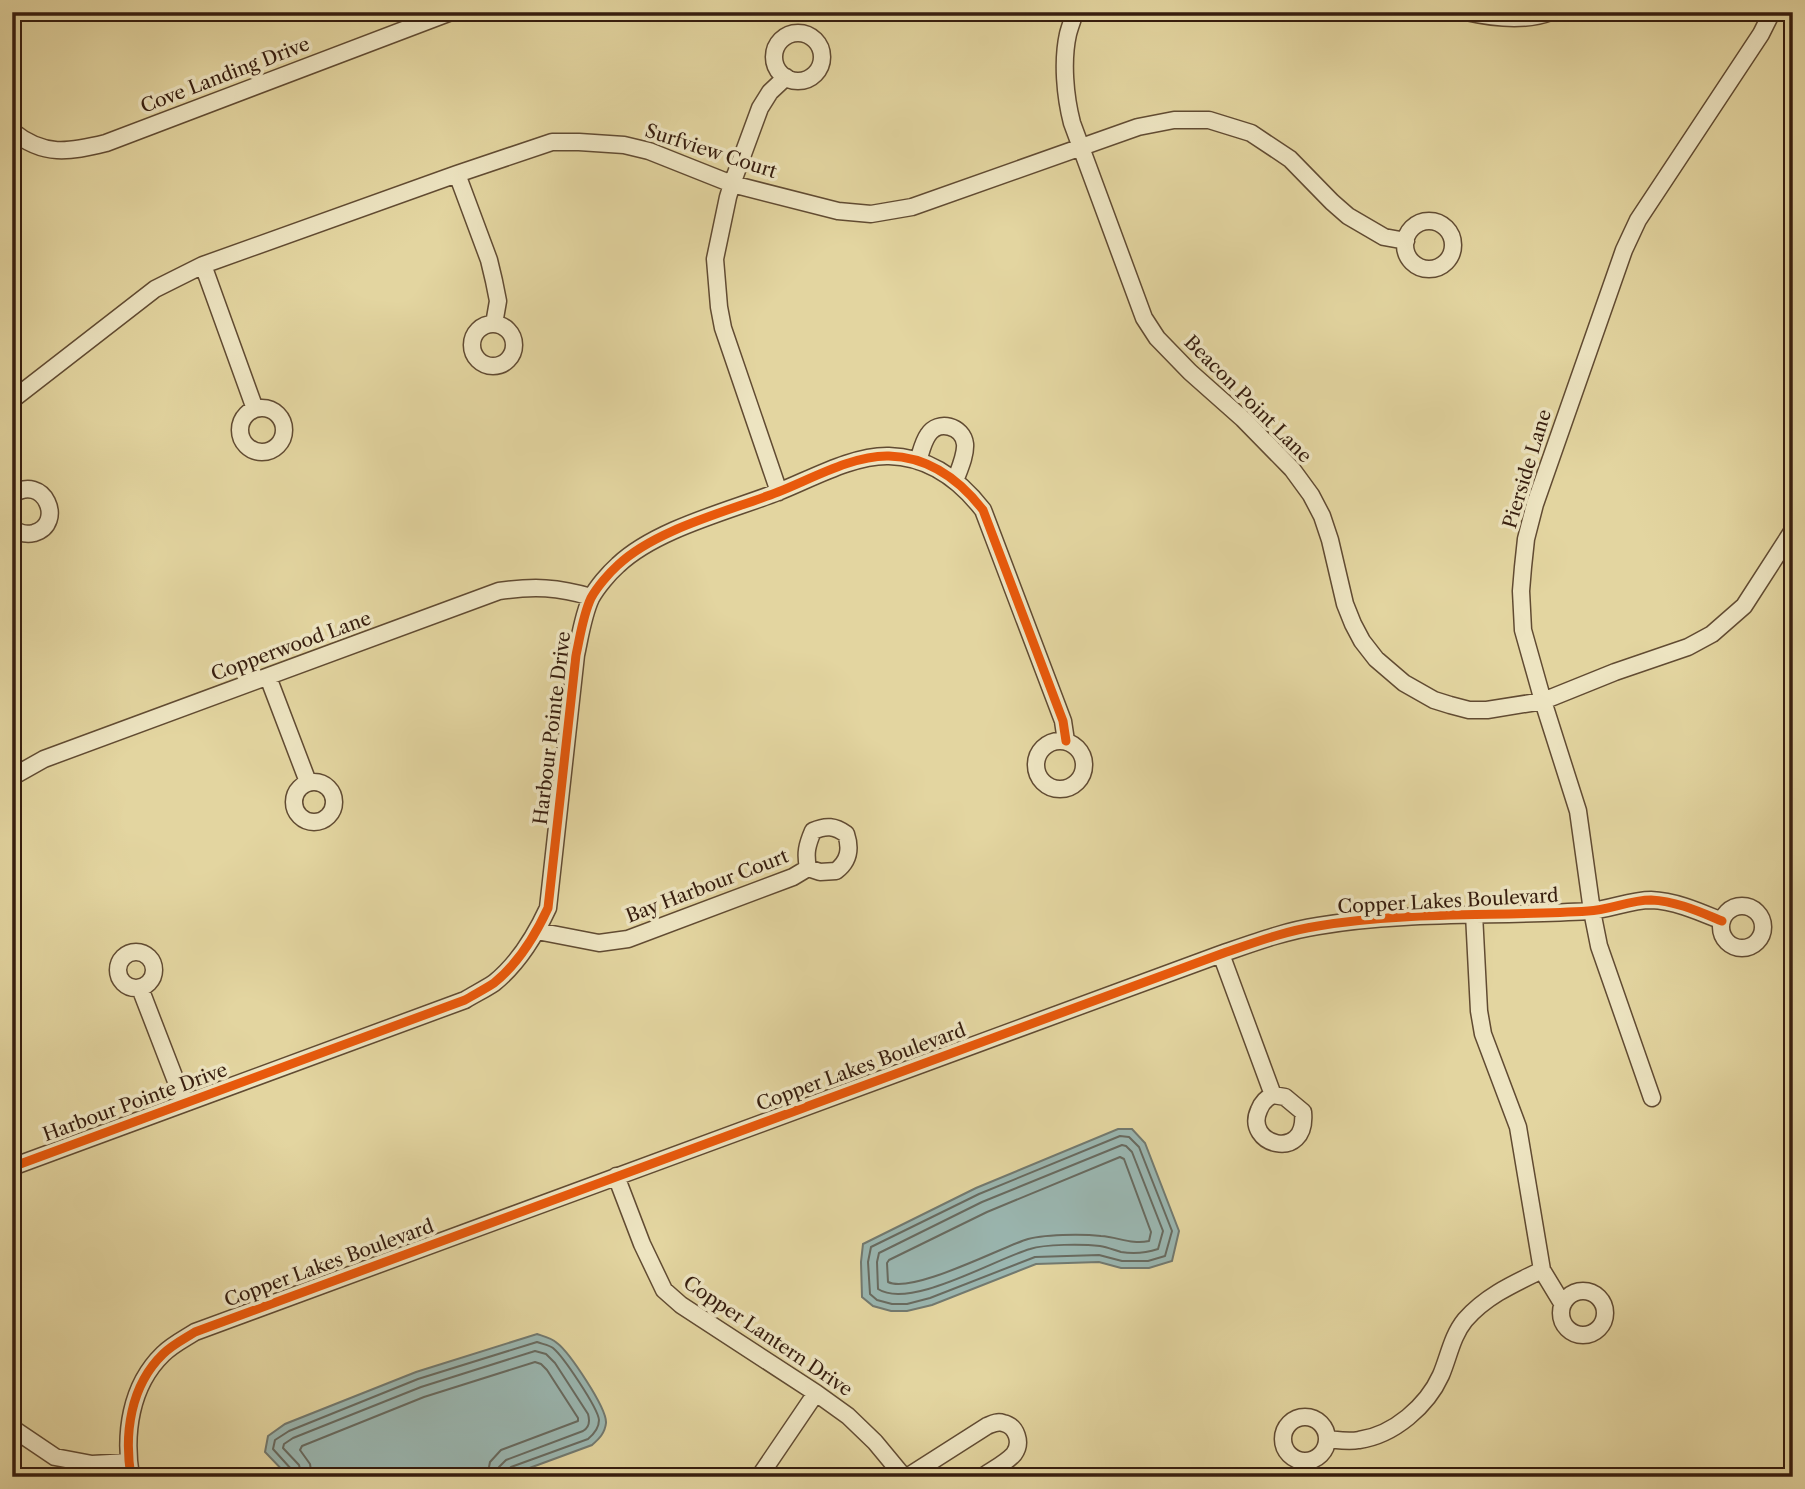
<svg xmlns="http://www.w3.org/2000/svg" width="1805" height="1489" font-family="'Libre Caslon Text',serif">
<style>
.water{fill:#9ab6b0;stroke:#72796f;stroke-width:2}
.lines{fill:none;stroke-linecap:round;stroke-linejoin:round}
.shore{stroke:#686a5f;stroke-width:2}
.minor-casing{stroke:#614b32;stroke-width:19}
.minor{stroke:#ede4c1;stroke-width:16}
.cycleway-casing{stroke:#ede4c1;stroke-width:13}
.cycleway{stroke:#e8590c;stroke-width:9}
.labels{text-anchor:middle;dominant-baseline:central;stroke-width:7;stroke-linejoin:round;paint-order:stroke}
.street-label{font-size:19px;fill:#361d0e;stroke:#ede4c1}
</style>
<rect width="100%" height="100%" fill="#e3d5a0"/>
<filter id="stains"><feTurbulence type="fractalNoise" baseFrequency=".00286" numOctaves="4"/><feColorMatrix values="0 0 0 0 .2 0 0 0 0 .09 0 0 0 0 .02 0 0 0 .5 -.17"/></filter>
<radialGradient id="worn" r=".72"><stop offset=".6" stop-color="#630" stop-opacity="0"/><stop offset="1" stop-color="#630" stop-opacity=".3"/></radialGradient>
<path class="water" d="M1118,1129h14l13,14 34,88 -7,30 -23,7h-28l-22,-6 -63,2 -104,41 -25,6h-16l-18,-5 -11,-9 -1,-35 2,-18 113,-56z
M537,1334c6,2 15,4 20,9 12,9 50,65 49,80 -1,10 -7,16 -14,22l-87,32h-216l-24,-25 3,-16 17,-12 131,-52z"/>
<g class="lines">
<path class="shore" d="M1120,1136l9,1 10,10 33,84 -7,25 -17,5h-26l-23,-6 -64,2 -105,41 -23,6h-15l-15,-4 -7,-6 -2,-32 3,-15 108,-53z
M1122,1145l4,1 6,6 31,79 -5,18c-12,4 -25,5 -37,3 -7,-2 -14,-5 -21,-6 -17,-2 -55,-2 -70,3 -35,10 -120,61 -152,40l-1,-27 2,-9 103,-51z
M1120,1157l4,2 27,73 -2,9c-17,4 -31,-4 -48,-5 -18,-2 -59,-2 -76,4 -27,9 -113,54 -137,42l-1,-19 2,-3 98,-48z
M293,1477l-1,-7 -19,-21 2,-9 14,-9 129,-52 119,-37c5,2 12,3 16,6 10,8 45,60 46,72 0,8 -5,14 -11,19l-77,28 -4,4 -1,6
M302,1477l-3,-12 -16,-17 1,-4 9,-6 128,-51 114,-36 11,3 9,9 33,51c2,7 2,13 -5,17l-77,29 -7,7 -2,10
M312,1477l-2,-13 -10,-14 2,-4 122,-49 111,-35 6,2 6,6 31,48v3l-77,29 -11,12 -3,15"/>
<defs>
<path id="minor" d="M1075,12c-2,7 -5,14 -7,22 -6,27 -3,62 4,89l72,195 13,20 33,34 53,47 49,50 19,26 11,21 8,24 15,64 8,20 9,17 14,18 28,24 30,17 16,5 19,5h18l56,-9 72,-29 73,-25 24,-13 32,-28 49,-76
M1466,12c27,6 59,10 85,0
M774 57a24 24 0 1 1 48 0a24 24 0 1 1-48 0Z
M12,131c32,26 57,21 94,12l345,-131
M457,174l32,86 5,21 4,20 -4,23
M1405 245a24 24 0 1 1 48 0a24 24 0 1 1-48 0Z
M203,265l52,144
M472 345a21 21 0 1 1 42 0a21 21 0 1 1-42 0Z
M12,400l143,-111 48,-24 254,-91 95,-32h27l45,3 25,6 83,33 106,27 33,3 41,-7 226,-80 36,-7h35l42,13 39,26 42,43 16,14 36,21 22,4
M240 430a22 22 0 1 1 44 0a22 22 0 1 1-44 0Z
M918,461c3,-9 5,-19 10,-26 10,-16 35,-9 37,9 1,11 -6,26 -10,37
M779,492l-56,-164 -4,-21 -4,-48 13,-62 4,-13 28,-76 10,-16 16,-15
M12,495c32,-23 54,29 22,38 -9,2 -15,0 -22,-5
M268,677l40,105
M1036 765a24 24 0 1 1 48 0a24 24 0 1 1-48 0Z
M12,777l32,-18 455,-168c35,-5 59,-4 92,6
M294 802a20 20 0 1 1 40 0a20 20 0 1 1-40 0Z
M1721 927a21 21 0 1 1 42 0a21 21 0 1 1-42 0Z
M1474,914l5,97 4,23 35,93 24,143 20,33
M537,931l62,12 29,-4 165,-62 15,-9 12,4 16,-1c13,-10 15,-22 10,-37 -11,-8 -20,-9 -33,-3 -6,14 -8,22 -5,37
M118 970a18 18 0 1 1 36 0a18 18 0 1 1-36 0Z
M1221,954l52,141
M140,988l44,114
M1273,1095l12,2 18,15c5,51 -60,33 -44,-2 3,-8 7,-12 14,-15z
M1652,1098l-53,-152 -7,-35 -14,-100 -35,-110 -20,-71 -2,-39 2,-24 3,-28 9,-35 89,-254 14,-30 123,-186 11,-22
M12,1167l453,-167c10,-6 20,-11 29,-17 25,-20 41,-47 54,-75l28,-253c4,-18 7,-40 15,-57 6,-11 18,-25 27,-33 38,-36 111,-54 160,-73 33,-13 75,-37 111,-36 40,1 70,23 94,54l80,211 3,20
M616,1176l26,68 22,46 17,15 135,88 32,23 27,26 29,35
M1561 1313a22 22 0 1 1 44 0a22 22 0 1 1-44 0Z
M1283 1439a22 22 0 1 1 44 0a22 22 0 1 1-44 0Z
M12,1428l43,29 37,7 37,-2
M1327,1439c11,1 21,3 32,1 35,-5 68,-34 82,-65 8,-19 11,-39 24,-55 21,-24 48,-36 77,-50
M131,1477c-7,-43 -1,-91 32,-123 9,-9 21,-15 32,-22l1026,-378c32,-11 64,-23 97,-28 89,-15 180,-9 270,-15 21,-1 42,-11 63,-11 25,1 49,12 71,21
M759,1477l57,-84
M907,1477l80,-51c5,-2 10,-5 16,-3 14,3 19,20 11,31 -8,9 -22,16 -32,23"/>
</defs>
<use href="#minor" class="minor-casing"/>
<use href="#minor" class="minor"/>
<defs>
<path id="cycleway" d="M12,1167l453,-167c10,-6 20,-11 29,-17 25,-20 41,-47 54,-75l28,-253c4,-18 7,-40 15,-57 6,-11 18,-25 27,-33 38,-36 111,-54 160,-73 33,-13 75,-37 111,-36 40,1 70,23 94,54l80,211 3,20
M131,1477c-7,-43 -1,-91 32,-123 9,-9 21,-15 32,-22l1026,-378c32,-11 64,-23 97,-28 89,-15 180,-9 270,-15 21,-1 42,-11 63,-11 25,1 49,12 71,21"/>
</defs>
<use href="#cycleway" class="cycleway-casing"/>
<use href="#cycleway" class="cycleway"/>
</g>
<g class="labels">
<g class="street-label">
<text transform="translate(225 75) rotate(-21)">Cove Landing Drive</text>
<text transform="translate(711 151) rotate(18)">Surfview Court</text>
<text transform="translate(1248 399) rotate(45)">Beacon Point Lane</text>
<text transform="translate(1527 469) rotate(-73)">Pierside Lane</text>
<text transform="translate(291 646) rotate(-20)">Copperwood Lane</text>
<text transform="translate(552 728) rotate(-83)">Harbour Pointe Drive</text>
<text transform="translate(707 886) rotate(-21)">Bay Harbour Court</text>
<text transform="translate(1448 901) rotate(-3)">Copper Lakes Boulevard</text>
<text transform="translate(861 1067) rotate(-20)">Copper Lakes Boulevard</text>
<text transform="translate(135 1102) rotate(-20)">Harbour Pointe Drive</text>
<text transform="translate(329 1263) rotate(-20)">Copper Lakes Boulevard</text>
<text transform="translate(768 1336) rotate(34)">Copper Lantern Drive</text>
</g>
</g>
<rect width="1805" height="1489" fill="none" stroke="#e3d5a0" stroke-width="42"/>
<rect x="14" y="14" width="1777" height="1461" fill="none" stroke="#361d0e" stroke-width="3.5"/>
<rect x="21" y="21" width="1763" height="1447" fill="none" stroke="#361d0e" stroke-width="2"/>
<rect width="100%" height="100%" filter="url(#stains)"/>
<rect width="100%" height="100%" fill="url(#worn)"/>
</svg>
